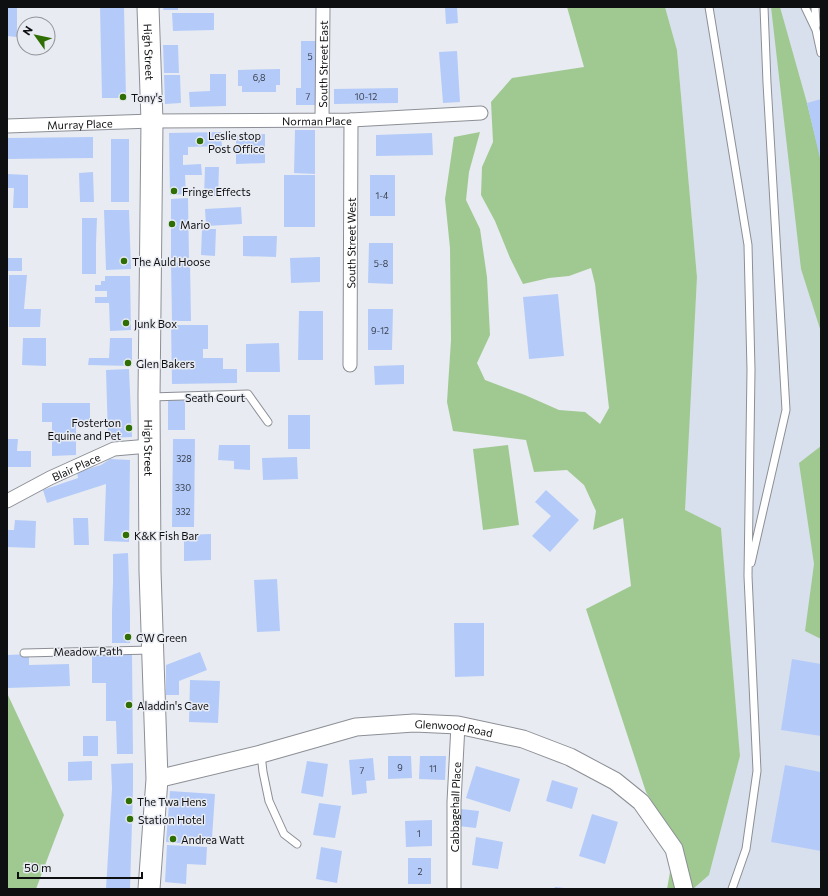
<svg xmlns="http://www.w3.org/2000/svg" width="828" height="896" font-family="Commissioner,sans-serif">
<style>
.built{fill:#d9e0ed}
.green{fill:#a0c991}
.building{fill:#b4cbf9}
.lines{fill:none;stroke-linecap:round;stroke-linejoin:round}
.service-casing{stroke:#8c8f95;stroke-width:9}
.minor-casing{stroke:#8c8f95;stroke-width:15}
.tertiary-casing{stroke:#8c8f95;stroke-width:19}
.primary-casing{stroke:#8c8f95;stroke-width:23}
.service{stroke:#fff;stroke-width:7}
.minor{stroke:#fff;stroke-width:13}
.tertiary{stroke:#fff;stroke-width:17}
.primary{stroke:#fff;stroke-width:21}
.poi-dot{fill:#2e6e02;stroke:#e8ebf2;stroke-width:1.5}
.labels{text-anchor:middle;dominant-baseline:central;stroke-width:3;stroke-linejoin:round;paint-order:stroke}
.number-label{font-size:9px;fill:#383e4b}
.street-label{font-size:11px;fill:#0e0f11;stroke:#e8ebf2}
.poi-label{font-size:11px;fill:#0e0f11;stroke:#e8ebf2;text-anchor:start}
</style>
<rect width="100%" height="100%" fill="#e8ebf2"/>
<path class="built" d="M665,7h156v882h-128l16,-15 31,-118 -19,-227 -37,-19 13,-233 -20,-227z"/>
<path class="green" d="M567,7h98l12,43 20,227 -12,233 36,18 19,228 -31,119 -16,14h-1l-13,-43 -33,-54 -60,-183 45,-23 -8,-68 -30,12 3,-19 -12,-26 -17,-15 -33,2 -8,-32 -73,-9 -6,-29 4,-62 -1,-92 -5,-49 9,-62 26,-5 -11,40 -3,28 14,29 7,48 3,58 -13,28 8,17 40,15 34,15 26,2 15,12 9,-16 -14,-124 -4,-16 -22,8 -20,2 -26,6 -13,-26 -15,-37 -14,-26 1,-28 11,-25 -2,-40 21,-24 72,-11z
M771,7h9l27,96 14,57v172l-20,-63z
M508,445l11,80 -36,5 -10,-81z
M821,446v193l-16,-8 9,-67 -15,-101z
M7,693l57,122 -28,74h-29z
M674,849l6,40h-13z"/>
<path class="building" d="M7,7h10v30l-10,-1z
M100,7h24l2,91h-24z
M164,7h14v3h-15z
M445,7h12l1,16 -12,1z
M172,13h42v17l-41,1z
M301,41h18v64h-23v-17h5z
M163,45h15l1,28h-15z
M457,51l3,51 -17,1 -4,-51z
M280,69v16h-4v7h-34v-6h-4v-16z
M210,74h16v32l-36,1 -1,-15 21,-1z
M164,75h16l1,28 -16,1z
M398,88v15l-64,1v-15z
M821,99v59h-1l-13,-55z
M295,130h20v44l-21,-1z
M221,132l1,14 -34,1v8h-5v10l18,-1 1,11h-17l1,19 -16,1 -1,-62z
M432,133l1,22 -57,1v-21z
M265,134v29l-29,1v-29z
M93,137v21l-86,1v-21z
M111,139h18v63h-18z
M205,167h14l-1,29h-14z
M93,172l1,30h-14l-1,-29z
M7,174l21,1v33h-15l1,-20h-7z
M284,175h31v52h-31z
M370,175h25v41h-25z
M188,198l1,60h-18v-59z
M241,207l1,17 -36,2 -1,-17z
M104,210h25l2,59 -25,1z
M82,218h15l-1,26v30h-14z
M202,229h14l-1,27 -14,-1z
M243,236h34l-1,21 -33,-1z
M369,243h24v41l-25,-1z
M320,257v25l-29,1 -1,-25z
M7,258h15v13h-15z
M190,262l1,59h-19l-1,-58z
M9,275h18l-3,34h17l-1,18h-31z
M105,276h25l1,54 -21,1 -1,-28h-14v-6h12v-6h-12v-6h6v-4h4z
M558,294l6,62 -35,3 -6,-62z
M368,309h25l-1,41h-24z
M299,311h24v49h-25z
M171,325h37v24h-5v9h20v11h14v14l-65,1z
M23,338h23v28l-24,-1z
M110,338h22v28l-44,-1 1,-7h20z
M279,343l1,29h-34v-28z
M404,365v19l-29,1 -1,-19z
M129,369l3,68 -24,1 -2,-68z
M168,400h17v30h-17z
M42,403h48v18l-14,1v33l-24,1v-34h-10z
M288,415h22v34h-22z
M7,439h11l-1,12h14v16h-24z
M173,439h22l-1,88h-22z
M219,445h31v25l-16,-1v-8l-16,-1z
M297,457l1,22 -35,1 -1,-22z
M110,459l20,1 -1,82 -25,-1 2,-57 -59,19 -4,-13 35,-12 -1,-6 24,-7z
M546,490l33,30 -29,32 -18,-16 19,-20 -16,-14z
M73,518h15l1,27h-15z
M15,520l21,1 -1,27 -28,-1v-17h7z
M211,534v26l-27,1v-26z
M128,553l2,58v32h-18v-32l1,-29v-28z
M277,579l3,52 -23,1 -3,-52z
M454,623h30v53l-29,1z
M200,652l7,18 -28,11v14h-13v-30z
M29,654v11l40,-1 1,22 -63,2v-33z
M92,654l40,1 1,99h-16l-1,-33h-10v-38h-14z
M792,659l29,5v72l-40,-6z
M190,680l30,1 -2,42 -29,-1z
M83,736h15v20h-15z
M388,756h23l1,22 -24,1z
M420,756h26l-1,24 -26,-1z
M373,758l2,22 -9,1 1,12 -15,2 -3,-35z
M92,761v19l-24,1v-19z
M307,761l21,3 -5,33 -22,-4z
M133,763v26l-3,100h-24l6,-100 -1,-25z
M785,765l36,7v79l-50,-9z
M476,766l44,13 -10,33 -44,-14z
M552,780l26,8 -6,21 -26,-8z
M170,791l45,3 -3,44 -19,-1v7l-27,-2z
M319,803l22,3 -6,32 -22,-3z
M461,809l18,2 -3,17 -18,-2z
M592,814l26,8 -13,42 -26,-8z
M432,820v26l-26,1 -1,-26z
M476,837l27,5 -5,27 -26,-4z
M167,845l40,2 -1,18 -19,-1 -1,20 -21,-2z
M321,847l21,4 -5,32 -21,-4z
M408,858h23v26h-23z
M555,887l9,1v1h-10z"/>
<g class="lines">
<defs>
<path id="service" d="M709,7l39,238 3,125 -3,206 9,195 -11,78 -14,40
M805,7l11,23 5,23
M815,7l1,18
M151,397l97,-3 20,28
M751,563l35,-153 -19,-327 -3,-76
M24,653l127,-3
M261,754l2,18 6,29 15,33 13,10"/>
<g id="minor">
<path id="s1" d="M322,120l1,-113"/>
<path id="s2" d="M7,126l145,-5 199,-1 130,-7"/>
<path id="s3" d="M350,365l1,-245"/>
<path id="s4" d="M7,501l43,-23 64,-29 35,-3"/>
<path id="s5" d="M454,889v-87l4,-77"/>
</g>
<g id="tertiary">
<path id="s6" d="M157,779l104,-25 95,-27 58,-4 44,2 65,14 47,18 45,24 26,21 33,47 10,40"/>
</g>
<g id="primary">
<path id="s7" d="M148,7l4,114 -3,276 1,174 7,208 -8,110"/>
</g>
</defs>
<use href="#service" class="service-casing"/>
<use href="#minor" class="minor-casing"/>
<use href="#tertiary" class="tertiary-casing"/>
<use href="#primary" class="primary-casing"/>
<use href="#service" class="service"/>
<use href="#minor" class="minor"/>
<use href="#tertiary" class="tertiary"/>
<use href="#primary" class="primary"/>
</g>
<g class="poi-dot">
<circle cx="123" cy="97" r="4"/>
<circle cx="200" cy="141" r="4"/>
<circle cx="174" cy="191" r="4"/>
<circle cx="172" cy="224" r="4"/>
<circle cx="124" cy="261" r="4"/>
<circle cx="126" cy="323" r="4"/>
<circle cx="128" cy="363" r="4"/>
<circle cx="129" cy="428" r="4"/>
<circle cx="126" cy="535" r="4"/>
<circle cx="128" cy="637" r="4"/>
<circle cx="129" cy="705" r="4"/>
<circle cx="129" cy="801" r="4"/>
<circle cx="130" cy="819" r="4"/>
<circle cx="173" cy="839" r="4"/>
</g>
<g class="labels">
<g class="number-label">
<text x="310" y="56">5</text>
<text x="259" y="77">6,8</text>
<text x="308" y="96">7</text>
<text x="366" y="96">10-12</text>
<text x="382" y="195">1-4</text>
<text x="381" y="263">5-8</text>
<text x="380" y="330">9-12</text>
<text x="184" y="458">328</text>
<text x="183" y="487">330</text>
<text x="183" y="511">332</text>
<text x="400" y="767">9</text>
<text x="433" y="768">11</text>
<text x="362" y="770">7</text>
<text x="419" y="833">1</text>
<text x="420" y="871">2</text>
</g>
<g class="street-label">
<text stroke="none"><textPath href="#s7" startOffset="45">High Street</textPath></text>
<text stroke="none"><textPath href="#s1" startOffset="56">South Street East</textPath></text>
<text stroke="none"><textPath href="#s2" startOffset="310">Norman Place</textPath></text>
<text stroke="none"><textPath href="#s2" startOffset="73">Murray Place</textPath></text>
<text stroke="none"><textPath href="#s3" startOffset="122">South Street West</textPath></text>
<text x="215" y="397">Seath Court</text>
<text stroke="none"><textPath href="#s7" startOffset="441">High Street</textPath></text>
<text stroke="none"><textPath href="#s4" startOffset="77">Blair Place</textPath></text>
<text transform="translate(88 651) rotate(-1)">Meadow Path</text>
<text stroke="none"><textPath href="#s6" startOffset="304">Glenwood Road</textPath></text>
<text stroke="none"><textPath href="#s5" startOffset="82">Cabbagehall Place</textPath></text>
</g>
<g class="poi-label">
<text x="131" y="97">Tony's</text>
<text x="208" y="135">Leslie stop<tspan x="208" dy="13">Post Office</tspan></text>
<text x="182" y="191">Fringe Effects</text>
<text x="180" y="224">Mario</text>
<text x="132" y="261">The Auld Hoose</text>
<text x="134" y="323">Junk Box</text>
<text x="136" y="363">Glen Bakers</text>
<text x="121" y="422" text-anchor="end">Fosterton<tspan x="121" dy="13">Equine and Pet</tspan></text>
<text x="134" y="535">K&amp;K Fish Bar</text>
<text x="136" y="637">CW Green</text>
<text x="137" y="705">Aladdin's Cave</text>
<text x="137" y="801">The Twa Hens</text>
<text x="138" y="819">Station Hotel</text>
<text x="181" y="839">Andrea Watt</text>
</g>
</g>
<rect width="828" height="896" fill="none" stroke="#0e0f11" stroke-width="16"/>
<g transform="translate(36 36) rotate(303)"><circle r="19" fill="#e8ebf2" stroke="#919398"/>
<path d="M0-3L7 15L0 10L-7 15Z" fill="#2e6e02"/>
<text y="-6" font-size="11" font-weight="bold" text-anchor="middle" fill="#0e0f11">N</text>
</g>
<path d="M18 872v6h124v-6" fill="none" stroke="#0e0f11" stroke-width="2"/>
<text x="24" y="872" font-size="12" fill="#0e0f11" stroke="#e8ebf2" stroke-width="3" paint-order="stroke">50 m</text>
</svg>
